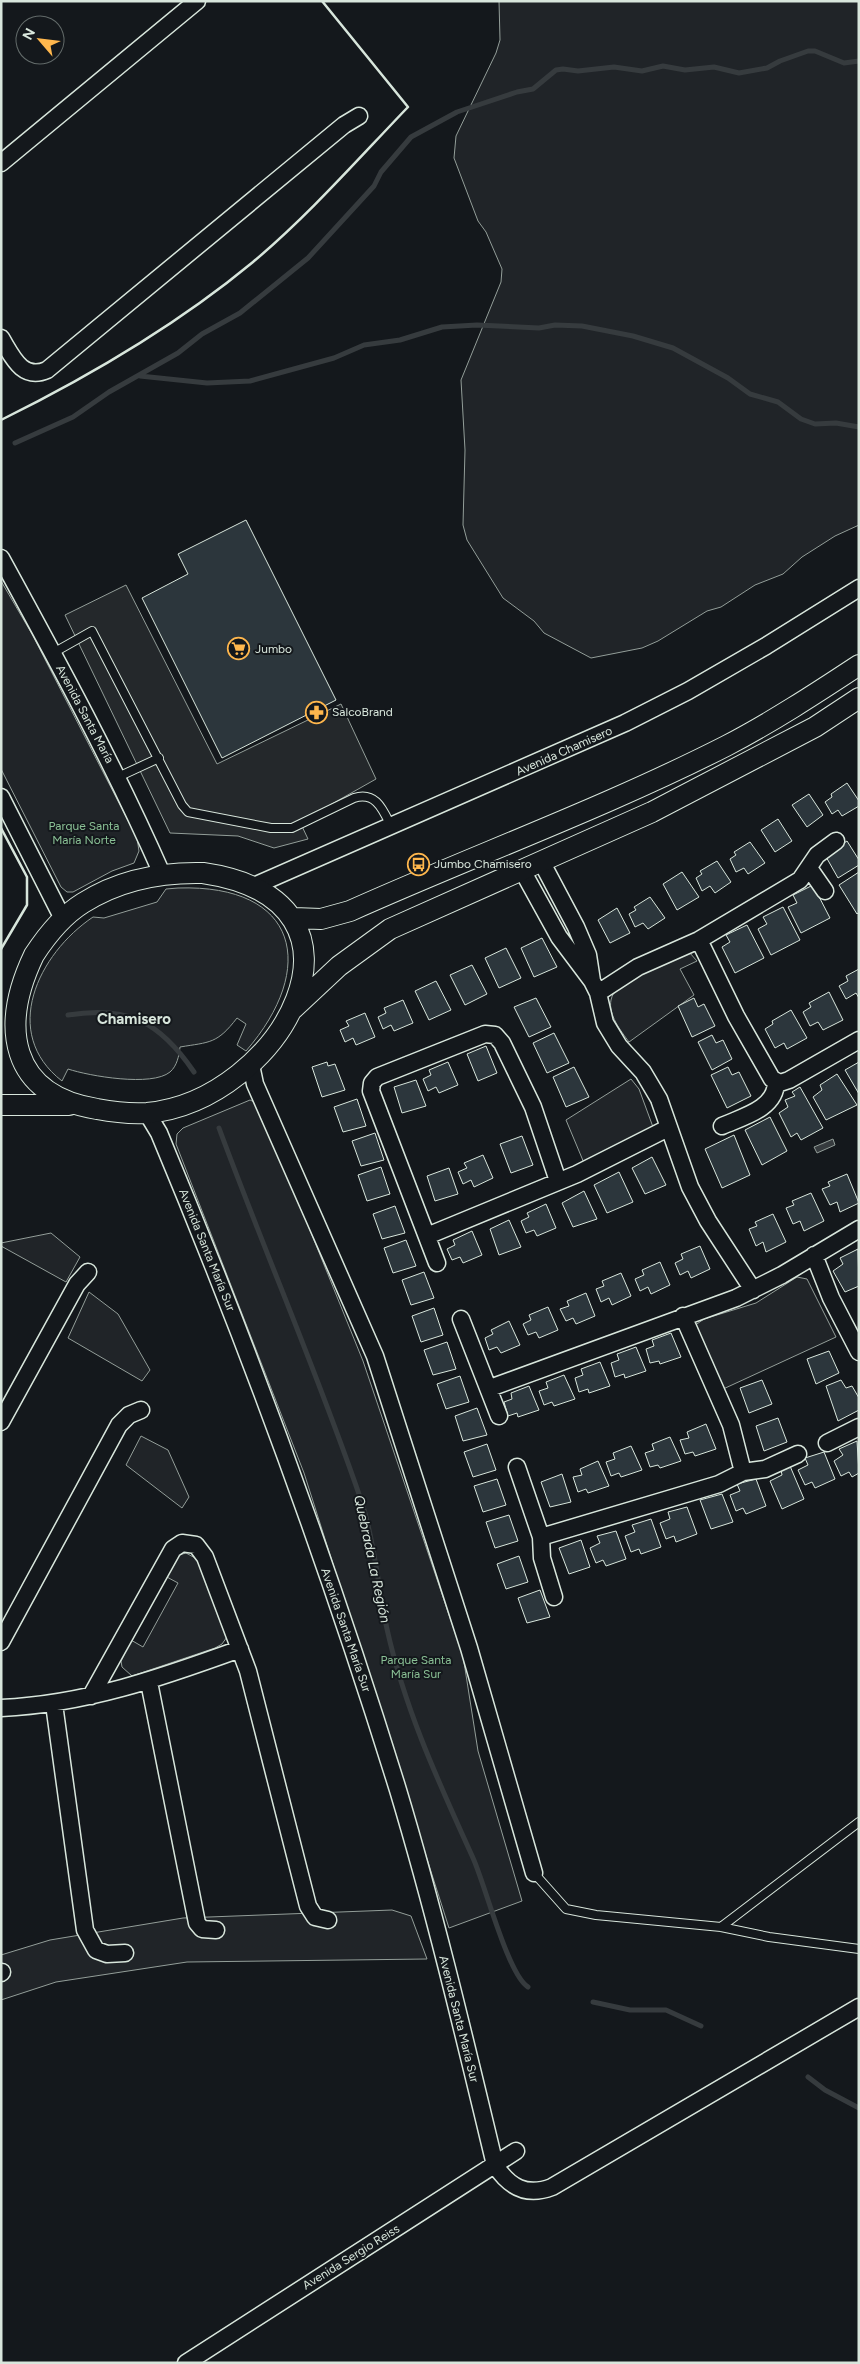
<svg xmlns="http://www.w3.org/2000/svg" width="860" height="2364" font-family="Figtree,sans-serif">
<style>
.green{fill:#202428;stroke:#939e99}
.parking{fill:#24282b;stroke:#939e99}
.water{fill:url(#water-ripples);stroke:#939e99}
.lines{fill:none;stroke-linecap:round;stroke-linejoin:round}
.stream{stroke:#363b3e;stroke-width:5}
.building{fill:#2c363c;stroke:#d8e6dc}
.service-casing{stroke:#d8e6dc;stroke-width:10}
.minor-casing{stroke:#d8e6dc;stroke-width:19}
.tertiary-casing{stroke:#d8e6dc;stroke-width:22}
.service{stroke:#14181c;stroke-width:8}
.minor{stroke:#14181c;stroke-width:16}
.tertiary{stroke:#14181c;stroke-width:20}
.wall{stroke:#d8e6dc;stroke-width:2.5}
.labels{text-anchor:middle;dominant-baseline:central;stroke-width:4;stroke-linejoin:round;paint-order:stroke}
.poi-label{font-size:12px;fill:#d8e6dc;stroke:#14181c;text-anchor:start}
.street-label{font-size:12px;fill:#d8e6dc;stroke:#14181c}
.park-label{font-size:12px;fill:#8ac095;stroke:#14181c}
.water-label{font-size:14px;font-style:italic;fill:#d8e6dc;stroke:#14181c}
.quarter-label{font-size:15px;font-weight:bold;fill:#d8e6dc;stroke:#14181c}
</style>
<defs>
<pattern id="water-ripples" width="26" height="14" patternUnits="userSpaceOnUse" patternTransform="scale(1.25)"><rect width="26" height="14" fill="#363b3e"/><path d="M2 4q2-2 4 0t4 0M15 11q2-2 4 0t4 0" fill="none" stroke="#525759"/></pattern>
</defs>
<rect width="100%" height="100%" fill="#14181c"/>
<path class="green" d="M499,1h360v524l-24,11 -33,21 -19,17 -28,11 -34,22 -14,4 -49,30 -16,7 -51,10 -47,-25 -10,-12 -31,-23 -36,-58 -4,-15 2,-75 -4,-70 40,-98 1,-13 -16,-37 -8,-11 -24,-63 2,-22 40,-83 4,-13z
M1,581l31,53 105,204 2,13 -5,12 -22,8 -39,21h-6l-6,-5 -60,-118z
M178,888c121,-4 140,80 68,163l-9,-6 9,-21 -9,-6c-20,26 -27,24 -57,29 -1,9 -3,19 -10,25 -18,15 -81,4 -102,-3l-6,12c-62,-48 -24,-127 31,-164l11,1 53,-16 9,-13z
M689,952l8,9 -17,8 14,26 -65,47c-8,-11 -21,-27 -18,-42 3,-21 59,-40 78,-48z
M631,1079l8,10 14,38 -69,36 -18,-43z
M250,1100l9,4 104,257 100,295 15,95 44,150 -73,27 -145,-455 -128,-329 1,-10 6,-6z
M51,1233l29,24 -14,25 -65,-36v-3z
M797,1277l10,2 29,58 -115,53 -27,-64 10,-7 52,-16z
M89,1292l29,22 32,56 -8,11 -74,-43z
M141,1436l27,14 21,47 -7,11 -56,-43z
M186,1553l11,6 30,78 -5,7 -7,4 -83,28 -10,-9 -1,-6 10,-21 12,7 35,-64 -13,-7 14,-21z
M392,1910l19,6 16,43 -240,3 -131,20 -55,18v-45l49,-15 133,-22z"/>
<path class="parking" d="M126,585l91,179 124,-60 35,75 -76,43 8,17 -34,9 -36,-12 -68,-3 -105,-218z"/>
<path class="water" d="M833,1139l2,6 -18,8 -3,-6z"/>
<g class="lines">
<path class="stream" d="M140,376l67,7 43,-2 84,-23 30,-13 36,-5 42,-13 35,-2 62,3 16,-3 27,1 51,10 40,12 55,30 22,16 28,8 23,17 14,5 21,-1 23,4
M15,443l58,-26 36,-25 69,-39 24,-19 38,-21 68,-55 66,-72 7,-14 30,-35 46,-25 60,-20 16,-3 23,-19 7,-1 15,2 36,-4 28,4 21,-5 22,4 29,-3 25,6 28,-5 13,-7 28,-10h7l29,12 15,-2
M68,1015c60,-10 92,7 126,57
M219,1128c46,125 100,248 143,375 13,40 16,85 25,126 18,81 52,154 86,229 12,26 35,117 55,129
M593,2002l37,8h36l35,16
M808,2077l17,13 34,18"/>
</g>
<path class="building" d="M246,520l90,180 -114,58 -80,-160 46,-24 -10,-20z
M847,783l12,18v5l-17,10 -4,-6 -6,4 -7,-12 7,-5 -1,-3z
M809,794l14,21 -16,12 -15,-22z
M778,819l14,22 -17,11 -14,-22z
M847,841l12,19v5l-21,13 -13,-23z
M750,842l15,21 -17,11 -4,-6 -8,4 -6,-13 6,-4 -2,-3z
M717,861l14,21 -16,11 -5,-7 -8,5 -6,-13 6,-4 -2,-3z
M682,872l17,25 -22,13 -14,-26z
M859,872v40l-2,2 -18,-29z
M813,885l17,33 -29,15 -13,-26 9,-4 -4,-8z
M650,897l15,21 -17,11 -5,-6 -8,4 -6,-13 7,-4 -2,-3z
M783,907l17,33 -29,15 -13,-26 9,-5 -4,-7z
M617,908l13,25 -20,10 -12,-23z
M747,925l17,33 -29,15 -13,-26 8,-5 -4,-7z
M542,938l15,29 -23,10 -13,-29z
M506,948l15,30 -22,10 -14,-30z
M472,965l15,29 -22,11 -15,-30z
M859,969v29l-3,-5 -10,6 -7,-13 9,-5 -2,-5z
M436,981l15,29 -22,10 -14,-29z
M829,992l14,28 -20,10 -5,-8 -8,4 -7,-14 8,-5 -2,-4z
M536,998l15,29 -22,10 -15,-30z
M694,998l4,9 6,-3 11,22 -23,11 -14,-31z
M403,1000l10,23 -19,8 -3,-6 -8,4 -5,-12 8,-4 -2,-5z
M791,1010l16,28 -20,11 -3,-6 -9,5 -10,-19 8,-5 -1,-3z
M365,1013l10,24 -19,8 -3,-7 -8,4 -5,-12 9,-4 -3,-5z
M554,1033l15,30 -22,10 -14,-30z
M712,1035l4,8 7,-3 9,19 -20,11 -14,-28z
M486,1046l11,27 -19,8 -11,-27z
M327,1062l1,4 7,-2 10,26 -23,7 -10,-30z
M448,1062l10,23 -19,8 -3,-6 -8,4 -5,-12 8,-4 -2,-5z
M859,1062v32l-14,-24z
M574,1067l15,30 -23,10 -13,-30z
M728,1067l4,8 7,-3 12,24 -24,12 -16,-33z
M837,1074l20,31 -31,15 -13,-23 9,-7 -2,-5z
M416,1080l10,26 -24,7 -8,-26z
M800,1087l23,41 -22,12 -4,-7 -6,4 -12,-24 9,-6 -3,-7 10,-4 -3,-4z
M357,1099l9,27 -23,6 -9,-25z
M770,1117l17,34 -25,14 -17,-35z
M375,1133l9,27 -23,6 -9,-25z
M734,1135l16,40 -28,13 -17,-39z
M522,1136l11,29 -22,8 -11,-29z
M483,1155l10,23 -19,9 -3,-7 -8,4 -5,-12 9,-4 -3,-5z
M652,1157l14,28 -21,9 -13,-26z
M381,1167l9,27 -23,7 -9,-26z
M449,1168l9,26 -23,7 -8,-25z
M619,1172l14,30 -26,11 -13,-28z
M847,1174l12,29 -19,9 -3,-10 -7,3 -8,-16 8,-3 -2,-4z
M584,1191l13,28 -24,8 -11,-24z
M811,1193l13,28 -20,10 -4,-10 -7,3 -7,-16 8,-3 -2,-4z
M546,1204l10,24 -19,8 -3,-6 -8,3 -5,-12 8,-4 -2,-4z
M395,1206l10,27 -23,6 -9,-25z
M773,1214l13,28 -20,10 -3,-10 -7,4 -7,-17 8,-3 -2,-4z
M509,1220l12,27 -22,8 -9,-26z
M472,1231l10,24 -19,8 -3,-6 -8,3 -5,-11 8,-4 -2,-5z
M406,1240l10,26 -23,7 -9,-25z
M700,1246l10,23 -19,9 -3,-7 -8,4 -5,-12 8,-4 -2,-5z
M858,1249l1,37 -14,6 -12,-21 10,-7 -3,-6z
M660,1262l10,23 -19,9 -3,-7 -8,4 -5,-12 9,-4 -2,-5z
M424,1272l10,26 -23,7 -9,-25z
M621,1273l10,23 -19,9 -3,-7 -8,4 -5,-13 8,-3 -2,-5z
M586,1293l9,23 -19,8 -3,-6 -7,3 -6,-12 9,-3 -2,-5z
M548,1307l10,23 -19,8 -3,-6 -8,3 -5,-11 8,-4 -2,-5z
M434,1308l9,27 -22,7 -9,-26z
M509,1321l11,24 -19,8 -4,-6 -8,3 -4,-12 8,-4 -2,-4z
M671,1333l10,24 -21,7 -1,-3 -9,2 -4,-14 8,-3 -2,-6z
M447,1342l9,27 -23,6 -9,-25z
M636,1347l10,24 -21,7 -1,-4 -9,3 -4,-14 8,-3 -2,-6z
M829,1351l10,22 -23,11 -9,-25z
M600,1362l10,24 -21,7 -1,-4 -9,3 -4,-14 8,-3 -2,-6z
M564,1375l11,24 -21,7 -2,-4 -8,3 -5,-14 9,-3 -2,-6z
M460,1376l9,26 -23,7 -9,-25z
M762,1380l10,24 -23,9 -9,-25z
M841,1380l5,8 6,-2 7,12v12l-21,11 -12,-35z
M529,1386l10,24 -21,7 -1,-4 -9,3 -4,-14 8,-3 -1,-6z
M477,1408l10,27 -24,6 -8,-25z
M778,1418l9,24 -23,9 -8,-25z
M706,1424l10,25 -21,7 -2,-4 -8,2 -5,-14 9,-2 -2,-6z
M670,1437l11,24 -21,7 -2,-3 -8,2 -5,-14 9,-3 -2,-6z
M857,1441l2,32 -7,4 -3,-5 -8,4 -7,-15 9,-6 -4,-6z
M487,1444l9,26 -23,7 -9,-25z
M631,1446l11,24 -21,7 -2,-4 -8,3 -5,-14 9,-3 -2,-6z
M824,1452l11,27 -20,9 -3,-6 -7,3 -7,-15 10,-5 -3,-7z
M598,1461l11,25 -21,7 -2,-4 -8,3 -5,-15 9,-2 -2,-6z
M790,1466l14,33 -22,10 -12,-28 12,-6 -1,-5z
M562,1474l9,28 -21,5 -9,-25z
M497,1479l9,26 -23,7 -9,-26z
M756,1479l10,27 -20,8 -3,-6 -7,3 -6,-16 10,-4 -3,-7z
M722,1494l11,28 -22,7 -11,-29z
M687,1507l10,27 -21,8 -2,-6 -8,3 -6,-16 10,-4 -2,-7z
M509,1515l9,26 -23,7 -9,-26z
M651,1519l10,28 -20,7 -2,-5 -8,3 -6,-16 10,-4 -3,-7z
M616,1531l10,28 -20,7 -3,-6 -7,3 -6,-15 10,-5 -3,-7z
M581,1540l9,27 -21,7 -10,-26z
M519,1556l9,26 -22,7 -9,-25z
M540,1590l10,27 -23,6 -9,-25z"/>
<g class="lines">
<defs>
<path id="service" d="M53,653l39,-22 90,174 6,7 83,16h21l62,-30c22,-7 29,12 37,28
M118,777l41,-19
M534,1873l32,36 30,6 125,12 48,10 90,12
M721,1927l138,-105"/>
<path id="minor" d="M1,163l196,-162
M1,338c11,18 21,43 46,32l297,-245 15,-9
M1,558c57,104 113,207 161,316
M1,797l62,122
M541,861l35,66 12,28 4,26
M809,868l16,23
M522,870l37,67 33,44 6,12 7,30 14,23 24,26 16,27 31,88 18,34 45,69
M254,886l371,-163 63,-32 78,-45 93,-58
M699,940l37,76 36,63 8,4 9,-3 70,-40
M598,993l40,-26 61,-27 101,-60 17,-25 19,-14
M251,1065l4,19 120,272 94,292 65,225
M147,1113l12,20c90,215 170,434 239,657 37,123 67,250 97,375 14,22 31,32 57,22l307,-180
M722,1126c20,-9 54,-17 54,-44
M427,1236l150,-62 91,-46
M814,1255l17,43 28,54
M437,1263l-66,-172 1,-8 5,-6 108,-43 10,1 7,8 31,64 25,74
M683,1316l48,109 12,47
M461,1319l38,97
M490,1388l246,-90 46,-23 77,-46
M1,1422l76,-138 11,-12
M827,1443l32,-16
M517,1467l24,70 1,21 12,39
M541,1537l178,-53 24,-12 22,-3 33,-15
M1,1642l118,-217 10,-10 12,-5
M149,1682l48,241 5,6 14,1
M91,1696l82,-147 9,-6 14,2 9,12 43,114 60,235 7,11 13,3
M54,1704l31,226 11,20 11,4 18,-1
M1,1708c85,-4 159,-30 239,-59
M1,1973l1,-1
M186,2363l330,-212"/>
<path id="tertiary" d="M203,873c190,28 77,228 -56,240 -16,1 -34,-1 -50,-4 -88,-14 -97,-83 -63,-154 13,-20 28,-39 49,-52 36,-23 78,-31 120,-30z
M294,918l27,1 29,-8c125,-56 254,-103 376,-165 46,-24 89,-52 133,-81
M293,1009l46,-43 51,-37 262,-117 163,-85 44,-29
M1,1105h68"/>
</defs>
<use href="#service" class="service-casing"/>
<use href="#minor" class="minor-casing"/>
<use href="#tertiary" class="tertiary-casing"/>
<use href="#service" class="service"/>
<use href="#minor" class="minor"/>
<use href="#tertiary" class="tertiary"/>
<path class="wall" d="M1,420c89,-44 176,-95 252,-158 56,-47 105,-103 155,-155l-86,-106
M1,828l26,49v28l-26,44"/>
</g>
<defs>
<symbol id="supermarket-ring" viewBox="-11 -11 22 22"><circle r="9.5" fill="#14181c" stroke="#ffb74d" stroke-width="1.5"/><path d="M-6-5.5h2.5l.6 2H6L4.5 2H-2.5L-4.4-4H-6ZM-1.5 3.2a1.3 1.3 0 1 0 .1 0ZM3 3.2a1.3 1.3 0 1 0 .1 0Z" fill="#ffb74d"/></symbol>
<symbol id="pharmacy-ring" viewBox="-11 -11 22 22"><circle r="9.5" fill="#14181c" stroke="#ffb74d" stroke-width="1.5"/><path d="M-2-6h4v4h4v4h-4v4h-4v-4h-4v-4h4Z" fill="#ffb74d"/></symbol>
<symbol id="bus-ring" viewBox="-11 -11 22 22"><circle r="9.5" fill="#14181c" stroke="#ffb74d" stroke-width="1.5"/><path d="M-5-6H5V4H4V6H2V4H-2V6H-4V4H-5ZM-3.5-4V0h7V-4ZM-3.5 1.2v1.5H-2V1.2ZM2 1.2v1.5H3.5V1.2Z" fill="#ffb74d"/></symbol>
</defs>
<g fill-rule="evenodd">
<use href="#supermarket-ring" x="226" y="636" width="25" height="25"/>
<use href="#pharmacy-ring" x="304" y="700" width="25" height="25"/>
<use href="#bus-ring" x="406" y="852" width="25" height="25"/>
</g>
<g class="labels">
<g class="poi-label">
<text x="255" y="649">Jumbo</text>
<text x="332" y="712">SalcoBrand</text>
<text x="434" y="864">Jumbo Chamisero</text>
</g>
<g class="street-label">
<text transform="translate(85 714) rotate(62)">Avenida Santa María</text>
<text transform="translate(564 751) rotate(-24)">Avenida Chamisero</text>
<text transform="translate(207 1250) rotate(68)">Avenida Santa María Sur</text>
<text transform="translate(346 1630) rotate(71)">Avenida Santa María Sur</text>
<text transform="translate(459 2019) rotate(76)">Avenida Santa María Sur</text>
<text transform="translate(351 2257) rotate(-32)">Avenida Sergio Reiss</text>
</g>
<g class="park-label">
<text x="84" y="826">Parque Santa<tspan x="84" dy="14">María Norte</tspan></text>
<text x="416" y="1660">Parque Santa<tspan x="416" dy="14">María Sur</tspan></text>
</g>
<g class="water-label">
<text transform="translate(372 1559) rotate(78)">Quebrada La Región</text>
</g>
<g class="quarter-label">
<text x="134" y="1019">Chamisero</text>
</g>
</g>
<rect width="860" height="2364" fill="none" stroke="#d8e6dc" stroke-width="5"/>
<g transform="translate(40 40) rotate(298)"><circle r="24" fill="#14181c" stroke="#626a69"/>
<path d="M0-4L9 19L0 12L-9 19Z" fill="#ffb74d"/>
<text y="-8" font-size="14" font-weight="bold" text-anchor="middle" fill="#d8e6dc">N</text>
</g>
</svg>
